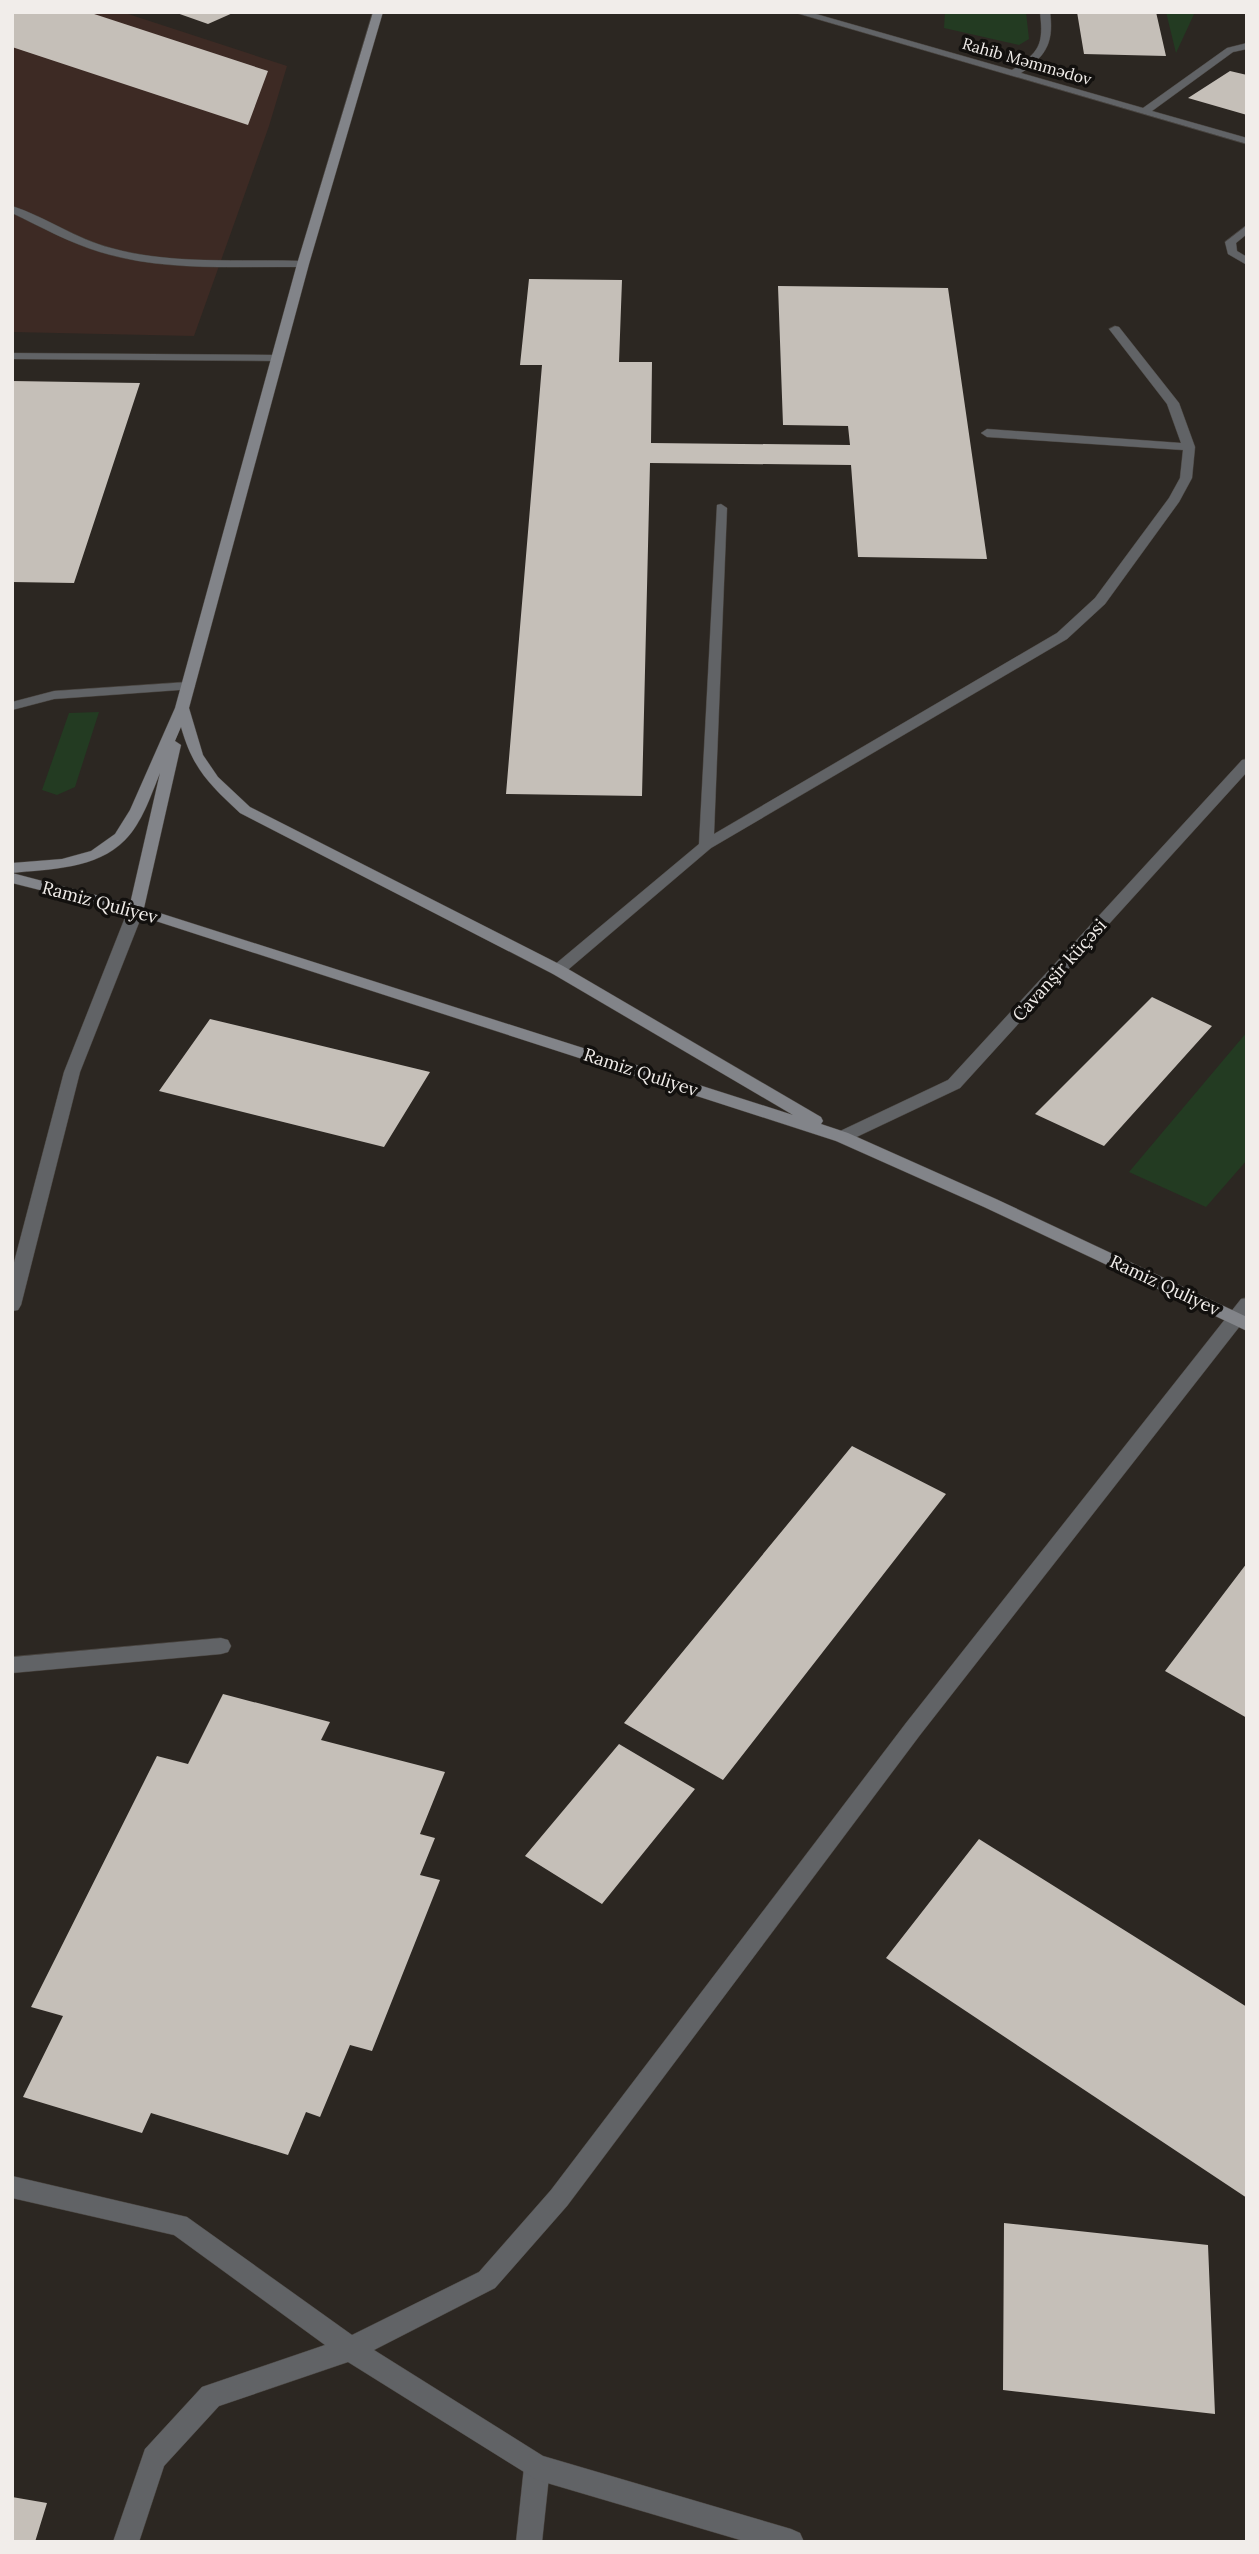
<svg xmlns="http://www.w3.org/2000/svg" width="1259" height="2554" font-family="Lora,serif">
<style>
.industrial{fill:#3d2a24}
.green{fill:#233b22}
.building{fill:#c5bfb8}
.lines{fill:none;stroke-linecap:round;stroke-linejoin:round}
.service-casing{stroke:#48433e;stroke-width:1}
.minor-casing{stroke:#48433e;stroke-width:1}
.tertiary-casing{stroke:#48433e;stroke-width:1}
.secondary-casing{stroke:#48433e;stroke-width:1}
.service{fill:#616366;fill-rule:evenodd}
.minor{fill:#616366;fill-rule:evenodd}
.tertiary{fill:#616366;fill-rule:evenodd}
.secondary{fill:#828489;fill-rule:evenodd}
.labels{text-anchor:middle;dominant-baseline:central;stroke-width:7;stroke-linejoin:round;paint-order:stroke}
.far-street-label{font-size:16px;fill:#f1edea;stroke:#12100e}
.street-label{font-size:18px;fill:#f1edea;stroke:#12100e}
</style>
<rect width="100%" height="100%" fill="#2c2722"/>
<path class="industrial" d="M12,12h110l165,54 -18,60 -75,210 -182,-4z"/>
<path class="green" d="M945,12h81l3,27 -10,6 -75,-17z
M1166,12h29l-19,41z
M99,712l-24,75 -18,8 -15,-5 27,-77z
M1247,1032v128l-41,47 -77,-35z"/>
<path class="building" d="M12,12h76l180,59 -20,54 -236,-78z
M174,12h61l-27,12z
M1077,12h79l10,44 -82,-2z
M1230,71l17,4v40l-59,-17z
M529,279l93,1 -3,82h33l-1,81 199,2 -2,-19 -65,-1 -5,-139 170,2 39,271 -129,-2 -7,-92 -201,-2 -8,333 -136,-2 36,-429h-22z
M12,381l128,2 -66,200 -62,-1z
M1152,997l60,29 -108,120 -69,-32z
M210,1019l220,53 -46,75 -225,-56z
M852,1446l94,48 -223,286 -99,-57z
M1247,1563v155l-82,-47z
M223,1694l107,28 -9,18 124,32 -25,62 15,4 -15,37 20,5 -68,171 -22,-6 -30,72 -14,-5 -18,43 -137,-42 -9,20 -119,-36 40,-81 -32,-9 126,-251 31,8z
M619,1744l76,45 -93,115 -77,-48z
M979,1839l268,168v191l-361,-240z
M1004,2223l204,22 7,169 -212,-24z
M12,2497l35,6 -12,39h-23z"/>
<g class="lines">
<defs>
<path id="service" d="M12,206c34,11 64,33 99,42 61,17 129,11 192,13l6,3 -6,3c-67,-1 -138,5 -203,-15 -30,-9 -59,-25 -88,-39z
M1247,225v9l-11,9 1,8 10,6v8l-19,-11 -3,-12z
M1115,326l4,1 60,76 16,44 -3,31 -13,24 -74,102 -38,35 -356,209 -148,126h-10l-3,-4 3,-4 146,-122 18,-339 4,-1 6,4 -13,326 343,-201 38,-35 74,-100 11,-20 3,-28 -196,-13 -6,-4 6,-4 194,14 -14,-39 -58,-75z
M12,353l265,2 6,3 -6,3 -265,-2z
M188,682l7,4 -2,3 -139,10 -42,11v-8l42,-11z
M221,1638l7,2 3,6 -3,6 -7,2 -209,19v-16z
M537,2454l9,4 4,9 -8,75h-26l8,-75 4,-9z"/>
<path id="minor" d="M793,12h16l203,58c27,-18 32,-24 28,-58h10c4,31 -4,44 -29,61l122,35 84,-60 20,-5v6l-14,3 -81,59 95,27v6z
M136,905l8,5 -64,162 -59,233 -3,5 -6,1v-41l52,-198 64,-162z
M1247,1298v19l-327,418 -353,471 -72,82 -121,62 169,106 248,73 9,4 4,9h-57l-210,-62 -189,-118 -129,44 -55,60 -25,76h-26l32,-93 57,-62 123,-42 -151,-110 -162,-37v-22l175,41 165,118 127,-63 72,-82 355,-467 335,-424z"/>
<path id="tertiary" d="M1247,759v13l-287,316 -112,53h-12l-2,-4 2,-4 112,-53 294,-320z"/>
<path id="secondary" d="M373,12h10l-74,252 -120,444 14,47 15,22 32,30 313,159 258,151 2,4 -2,3 27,9 148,66 251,118v14l-263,-124 -148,-66 -705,-228 -119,-30v-10l118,31 30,-131c-9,22 -18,50 -35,67 -28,29 -75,29 -113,33v-10l50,-4 29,-8 24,-17 15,-24 45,-102 122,-444zM181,727c12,42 28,57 59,86l313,161 240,141 -649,-207 37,-163 -6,-4z"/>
</defs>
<use href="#service" class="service-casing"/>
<use href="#minor" class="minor-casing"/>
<use href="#tertiary" class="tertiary-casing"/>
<use href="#secondary" class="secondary-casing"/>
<use href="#service" class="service"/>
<use href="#minor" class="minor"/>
<use href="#tertiary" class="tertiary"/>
<use href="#secondary" class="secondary"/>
</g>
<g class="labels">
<g class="far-street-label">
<text transform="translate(1027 61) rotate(16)">Rahib Məmmədov</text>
</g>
<g class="street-label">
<text transform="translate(100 902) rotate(15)">Ramiz Quliyev</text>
<text transform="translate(1059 970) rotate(-48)">Cavanşir küçəsi</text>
<text transform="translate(641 1072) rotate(18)">Ramiz Quliyev</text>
<text transform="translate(1165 1285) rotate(25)">Ramiz Quliyev</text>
</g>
</g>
<rect width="1259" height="2554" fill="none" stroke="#f1edea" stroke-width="28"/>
</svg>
